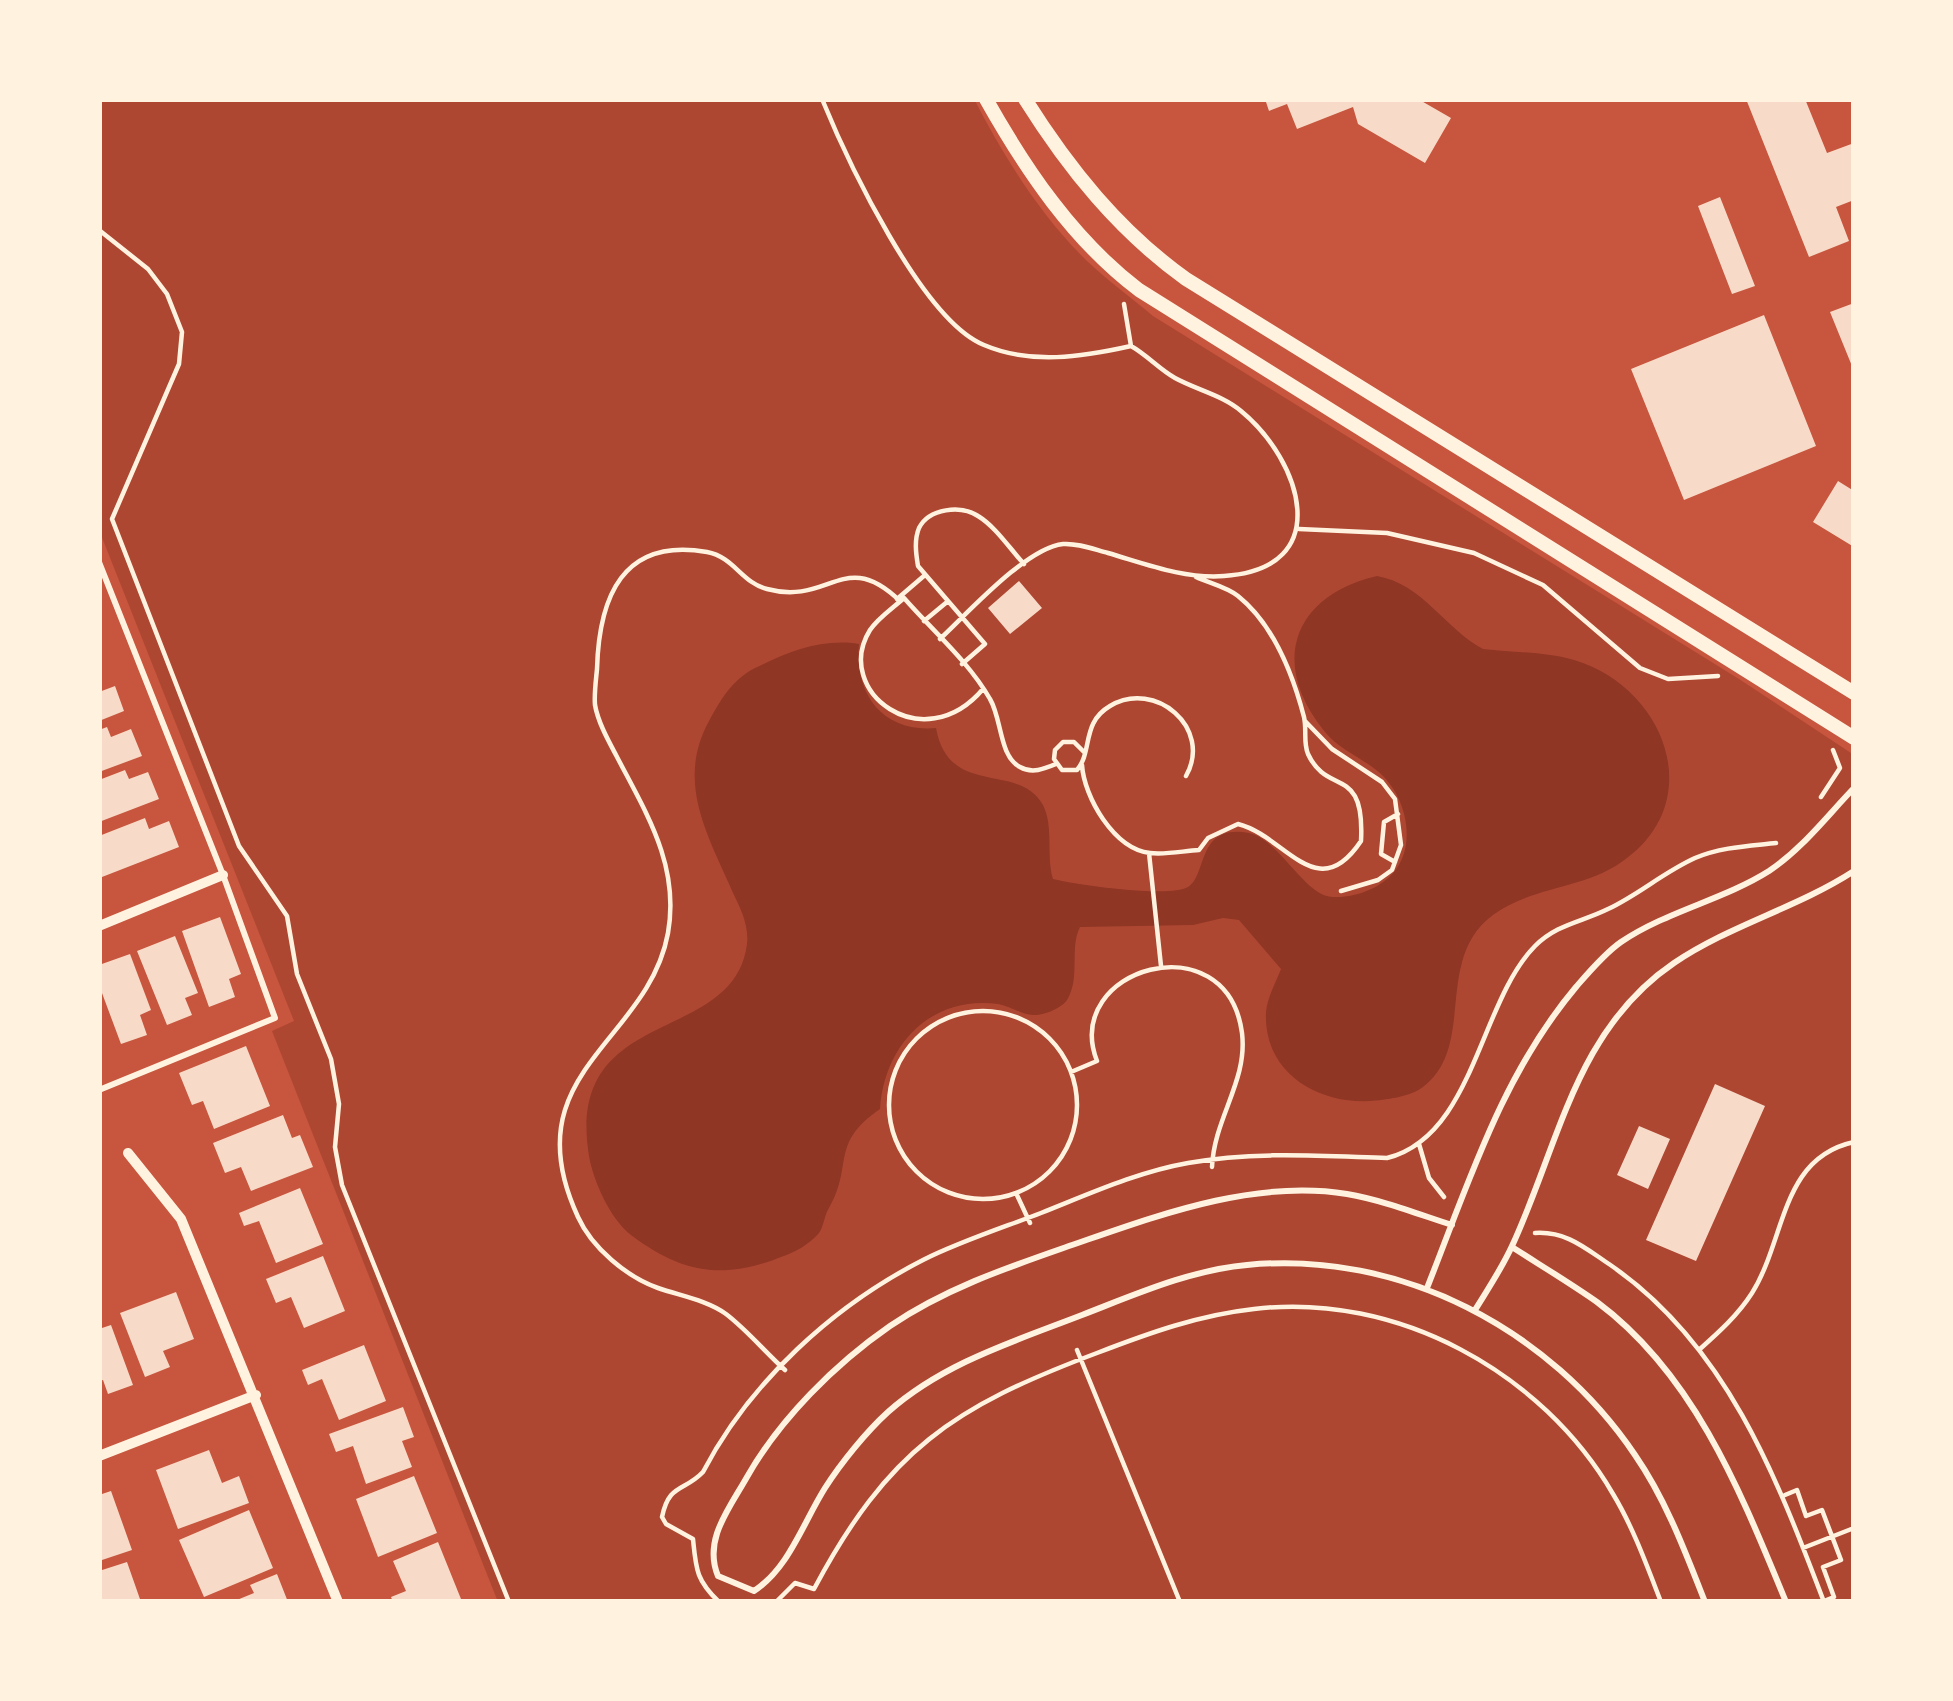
<svg xmlns="http://www.w3.org/2000/svg" width="1953" height="1701" font-family="Karla,sans-serif">
<style>
.green{fill:#ae4732}
.water{fill:#8f3625}
.building{fill:#f7dbc8}
.lines{fill:none;stroke-linecap:round;stroke-linejoin:round}
.path{stroke:#fff3e0;stroke-width:4.5}
.service{stroke:#fff3e0;stroke-width:6}
.minor{stroke:#fff3e0;stroke-width:10}
.tertiary{stroke:#fff3e0;stroke-width:14}
</style>
<rect width="100%" height="100%" fill="#c8553d"/>
<path class="green" d="M99,99h875c30,58 66,116 113,162 21,20 45,37 66,55l586,363 115,76v847h-1356l-226,-571 22,-10 -195,-491z"/>
<path class="water" d="M1377,576c46,8 67,52 106,73 33,4 68,2 100,14 83,31 122,136 44,195 -40,32 -94,27 -134,57 -60,44 -16,131 -70,172 -13,10 -38,13 -53,14 -53,3 -107,-29 -104,-89 1,-14 10,-30 15,-43l-42,-49 -16,-2 -30,7 -113,2c-11,22 1,50 -13,73 -5,8 -24,16 -34,15 -11,0 -23,-9 -35,-11 -67,-9 -114,41 -118,105 -51,35 -26,56 -51,99 -5,8 -5,18 -10,25 -9,11 -25,20 -38,24 -60,24 -101,15 -150,-22 -21,-16 -38,-55 -42,-79 -25,-153 145,-109 158,-212 2,-18 -6,-35 -14,-51 -24,-56 -58,-110 -24,-172 12,-22 23,-41 46,-53 33,-16 66,-30 104,-24 -5,50 24,89 77,84 13,71 83,33 107,77 11,22 3,51 10,74 24,6 116,19 135,8 20,-12 8,-64 61,-54 30,6 56,64 84,64 24,1 51,-10 64,-29 17,-24 10,-63 -8,-85 -16,-22 -46,-29 -64,-51 -56,-68 -33,-136 52,-156z"/>
<path class="building" d="M1265,99h153l33,19 -26,45 -67,-39 -5,-17 -56,22 -10,-25 -18,7z
M1746,99h59l22,54 27,-10v57l-18,7 13,34 -40,16z
M1720,197l35,89 -23,8 -34,-88z
M1854,303v68l-24,-59z
M1764,315l52,131 -132,54 -53,-131z
M1838,481l16,10v56l-41,-25z
M1019,581l23,27 -32,26 -22,-26z
M115,686l9,25 -25,10v-29z
M107,727l4,10 20,-8 11,27 -43,16v-42z
M125,770l4,9 19,-7 11,27 -60,23v-42z
M145,818l4,11 20,-8 10,26 -77,30 -3,-41z
M220,917l21,57 -12,5 6,18 -26,10 -27,-76z
M175,936l23,57 -13,5 7,17 -25,10 -30,-74z
M130,954l21,56 -11,5 7,20 -26,9 -22,-59v-20z
M246,1046l24,60 -56,23 -11,-28 -11,4 -13,-32z
M1715,1084l50,22 -69,155 -50,-21z
M283,1115l9,23 8,-3 13,32 -62,24 -10,-24 -16,6 -12,-30z
M1639,1126l31,13 -22,50 -31,-14z
M300,1188l23,56 -47,19 -17,-42 -15,5 -5,-13z
M323,1256l22,55 -41,17 -13,-31 -15,6 -10,-24z
M176,1292l18,47 -31,12 7,16 -25,10 -25,-64z
M111,1325l22,60 -25,9 -5,-14 -4,1v-52z
M364,1345l22,56 -47,19 -17,-41 -14,6 -6,-15z
M403,1407l11,30 -12,4 10,26 -46,17 -13,-38 -17,6 -7,-18z
M209,1450l13,33 17,-7 10,27 -71,26 -22,-59z
M414,1476l23,57 -59,24 -22,-58z
M111,1491l21,59 -33,11v-66z
M249,1510l24,58 -69,29 -25,-57z
M438,1542l23,57 -68,3 -2,-5 15,-6 -13,-30z
M127,1562l14,40h-42v-31z
M277,1574l11,28h-56l22,-9 -4,-8z"/>
<g class="lines">
<path class="path" d="M822,99c25,61 100,221 162,246 47,20 98,12 147,1 16,9 28,23 44,32 22,12 47,17 66,33 61,50 95,158 -17,165 -40,3 -78,-12 -116,-23 -15,-4 -30,-10 -45,-9 -37,4 -95,69 -123,95
M99,230l49,39 19,25 15,38 -3,32 -67,155 127,327 48,70 10,58 34,85 8,45 -4,43 7,38 167,417
M1124,304l7,42
M1299,529l88,4 87,20 69,32 97,83 28,11 50,-3
M897,599l28,-24
M924,621l23,-19
M962,664l23,-20 -67,-78c-2,-12 -4,-26 1,-38 10,-20 42,-23 59,-12 18,11 32,33 46,48
M983,689c-60,71 -151,2 -113,-59 8,-12 23,-22 34,-32 28,32 65,64 86,101 12,20 9,57 30,68 12,7 24,2 36,-3
M1305,721l27,28 50,33 13,17 6,46 -9,25 -14,10 -37,11
M1084,752l-10,-10h-11l-8,8 -1,9 8,11h15c16,-19 4,-47 33,-64 45,-27 103,22 76,70
M1082,765c2,32 32,84 68,88 15,2 33,-2 49,-3l9,-12 30,-14c48,12 79,83 123,17 4,-77 -33,-44 -53,-87 -5,-12 -1,-24 -4,-37 -11,-42 -31,-93 -66,-121 -11,-9 -29,-13 -42,-19
M1821,797l19,-29 -7,-18
M1149,853l12,113
M1395,862l-14,-8 3,-32 14,-8
M889 1105a94 94 0 1 1 188 0a94 94 0 1 1-188 0Z
M1071,1072l26,-11c-36,-93 130,-141 145,-28 6,48 -28,85 -30,134
M1419,1144l10,34 15,19
M1016,1193l14,30
M1535,1233c31,-2 50,15 74,31 117,80 167,212 215,338
M1700,1349c19,-17 38,-34 52,-56 34,-54 28,-135 102,-151
M1077,1350l103,252
M785,1370c-20,-18 -38,-40 -59,-56 -20,-14 -45,-18 -68,-26 -31,-11 -66,-40 -80,-71 -67,-144 70,-174 90,-284 12,-68 -22,-120 -52,-178 -8,-15 -18,-33 -21,-50 -1,-11 1,-25 2,-36 2,-71 25,-132 110,-117 27,5 35,31 60,37 63,17 77,-42 133,12
M1785,1495l12,-5 9,26 16,-6 19,50 -18,7 11,30 -10,4
M1803,1548l51,-20
M719,1602c-23,-22 -23,-33 -26,-63l-27,-15 -4,-7c7,-34 22,-25 41,-45 47,-90 130,-166 220,-212 38,-19 79,-32 118,-47 48,-19 96,-41 147,-50 66,-12 133,-7 199,-5 87,-22 92,-155 148,-212 22,-22 47,-24 73,-37 30,-14 56,-37 87,-51 26,-11 54,-12 81,-15
M776,1602l19,-19 19,6c74,-139 139,-182 283,-236 52,-20 102,-38 157,-44 143,-17 288,63 359,185 20,33 34,72 48,108"/>
<path class="service" d="M99,562l124,313 52,143 -176,72
M1452,1225c-34,-11 -70,-25 -105,-31 -93,-15 -188,21 -275,51 -63,22 -126,43 -182,81 -55,38 -110,93 -143,151 -18,32 -44,63 -29,99l36,15c35,-23 49,-68 71,-103 16,-25 41,-56 63,-76 55,-49 127,-71 194,-97 52,-20 108,-45 165,-50 153,-15 303,64 388,190 31,45 50,96 70,147
M1512,1247c28,18 58,36 85,55 98,73 144,191 189,300
M1427,1288c42,-106 75,-213 149,-301 13,-15 29,-34 45,-45 46,-31 102,-42 148,-71 33,-22 58,-55 85,-83
M1475,1310c13,-21 27,-42 37,-64 47,-101 63,-216 162,-283 56,-38 123,-55 180,-92"/>
<path class="minor" d="M99,926l124,-51
M128,1153l53,66 157,383
M99,1456l157,-61"/>
<path class="tertiary" d="M986,99c40,71 87,141 153,191l715,448
M1025,99c44,70 94,132 161,180l668,414"/>
</g>
<rect width="1953" height="1701" fill="none" stroke="#fff3e0" stroke-width="204"/>
</svg>
